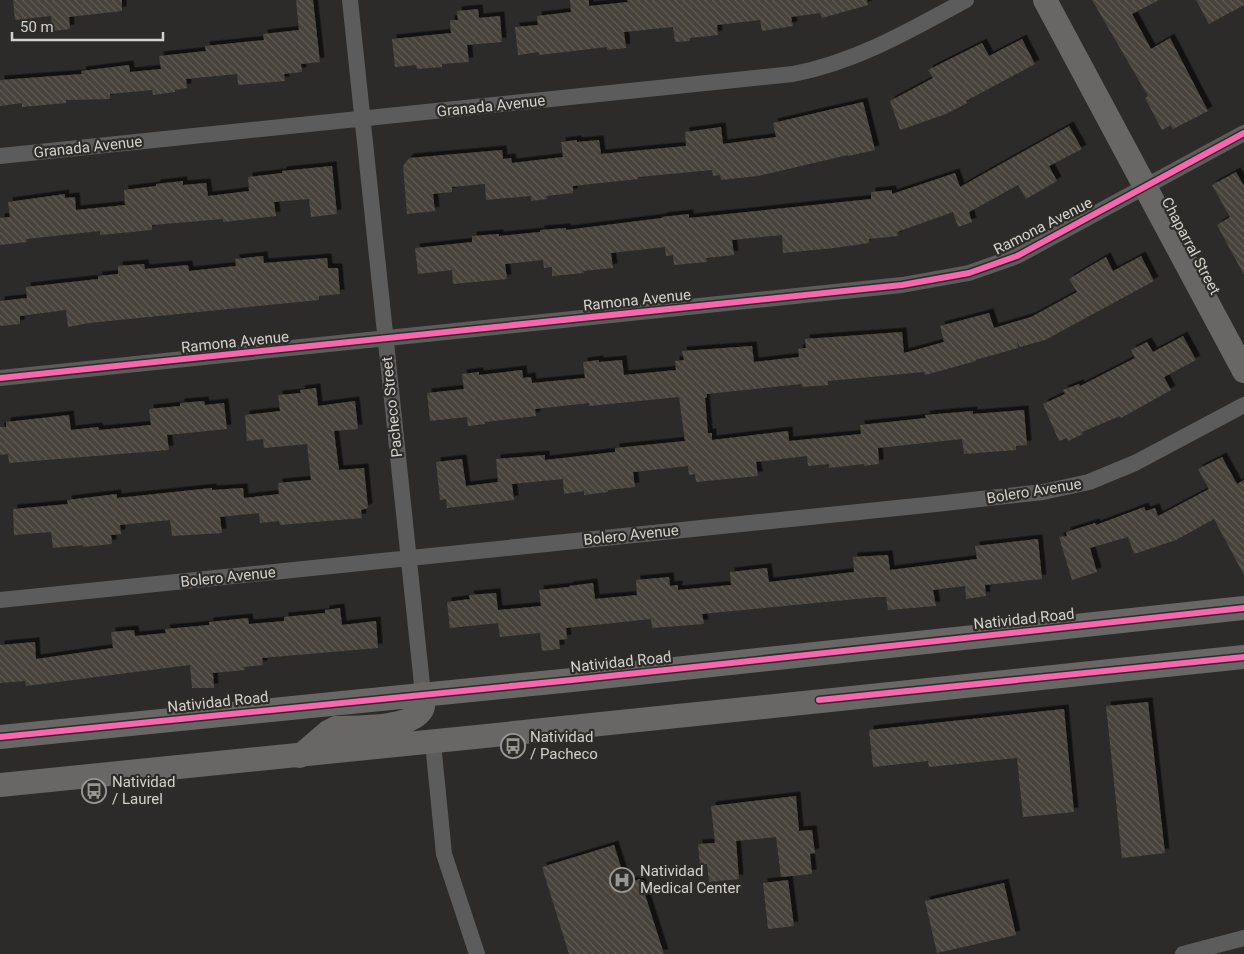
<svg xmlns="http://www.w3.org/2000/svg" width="1244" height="954" font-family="Roboto,sans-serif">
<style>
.building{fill:url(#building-back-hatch);filter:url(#shadow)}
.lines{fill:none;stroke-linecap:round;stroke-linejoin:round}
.street{stroke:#5d5c5c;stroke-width:16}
.secondary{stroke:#686766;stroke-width:24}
.cycleway-casing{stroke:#2e2c28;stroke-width:9}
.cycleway{stroke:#f766af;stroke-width:6}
.labels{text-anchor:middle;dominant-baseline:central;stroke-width:4.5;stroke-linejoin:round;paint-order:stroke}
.street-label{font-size:15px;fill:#d3d1ce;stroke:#2e2c28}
.poi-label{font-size:15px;fill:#d3d1ce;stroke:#2e2c28;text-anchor:start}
</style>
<defs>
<pattern id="building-back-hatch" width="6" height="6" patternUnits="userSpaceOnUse" patternTransform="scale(1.25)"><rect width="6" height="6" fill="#47423a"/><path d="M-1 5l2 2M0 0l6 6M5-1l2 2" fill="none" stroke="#615c55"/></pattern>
<filter id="shadow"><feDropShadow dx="4.5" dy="-4.5" stdDeviation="0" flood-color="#0009"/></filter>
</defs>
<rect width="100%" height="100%" fill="#2d2b29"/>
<path class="building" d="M13,0h109v11l-53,6 1,12 -17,2 -2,-15 -36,4z
M296,0h17l7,62 -19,2 1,8 -18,2 1,7 -47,4 -1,-11 -51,5 1,9 -12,2v2l-22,3 -1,-5 -42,4v5l-44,1v3l-44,4v-4l-22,3v-26l82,-6 -1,-3 48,-6 1,7 31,-3 -2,-13 47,-5 -1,-5 59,-6 -1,-6 36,-4z
M570,0h19v6l39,-4 -1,-2h240l1,5 -46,13 -2,-5 -29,4 2,9 -31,5 -2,-11 -43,5 1,10 -28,3v3l-15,1 -2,-15 -49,5 2,16 -19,2v-3l-68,8v-3l-21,3 -3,-28 23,-2 -1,-9 34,-4z
M1092,0h67l-27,14 19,35 19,-11 38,73 -35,18 -2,-4 -9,5 -17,-32 3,-2z
M1196,0h48v5l-35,19z
M478,9l1,9 21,-2 2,26 -35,3 2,17 -27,2v3l-25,2 -1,-4 -21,2 -3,-28 59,-6 -1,-13h8l-1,-9z
M1022,39l13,25 -69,37 1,2 -21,11 -46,16 -10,-29 43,-23 -5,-8 54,-27 7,13z
M863,102l12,48 -27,6v-1l-90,21 -37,4 -1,-5 -7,1 -1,-6 -74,7v2l-65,7v7l-27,3 1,3 -16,2v-5l-45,4 -1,-16 -33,3v5l-19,2 2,17 -28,3 -4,-48 6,-8 93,-8 1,9 8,-1 1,5 51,-6 -2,-15 16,-2v2l22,-2 2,14 85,-8 -1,-14 36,-5 2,17 53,-7 -3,-14z
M1069,126l13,23 -33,17 8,15 -31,18 -8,-14 -49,27 3,10 -14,5 -5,-15 -56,20 1,4 -29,3v4l-35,5 -51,5 -1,-18 -50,5 2,15 -28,3 1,4 -33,3 -1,-10 -7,1 -1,-9 -54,6 2,15 -30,3 1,2 -32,3v-9l-8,1 -1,-8 -38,4 2,15 -54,5 -1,-14 -34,4 -3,-26 57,-6v-6l27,-2v2l41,-4v-2l26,-2v2l96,-12v-1l27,-3v4l182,-19v-7l21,-2v4l63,-21 5,14z
M332,166l5,48 -26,3 -2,-18 -35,3 2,14 -53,6v-3l-71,6v5l-52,5v-4l-74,8 1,3 -27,3v-27l10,-1 -2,-15 57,-8v4l10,-1 1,13 49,-5 -1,-15 32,-4v-2l27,-3v4l23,-2 2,13 41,-5 -1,-14 34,-4v-2z
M1236,172l8,14v89l-27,-50 13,-8 -18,-32z
M263,256l1,7 63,-5 1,10h10l2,26 -21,2v4l-230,23 -21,4 -2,-17 -46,6v8l-20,2v-25l27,-3 -1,-11 72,-8v-3l20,-2v-8l26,-2 1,5 43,-4 1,6 47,-5 -1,-7z
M1141,256l13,25 -109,59 -25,7 -3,-6 1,7 -43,12 1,1 -51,14 -1,-3 -96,9v4l-26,2v-3l-95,10v3l-2,1 3,35h4v7l76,-9 1,10 72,-7 -1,-9 66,-7 -1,-3 48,-4v3l51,-4 3,35 -11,1v4l-52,4 -2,-15 -84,9 1,16 -15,2v-2l-35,4v-4l-21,2 -1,-10 -51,6 2,14 -62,6 -1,-8 -6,1 -1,-9 -55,6 2,15 -27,3v2l-24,3v-4l-20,3 -1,-15 -51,5 2,16 -67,8 -1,-9 -6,1 -4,-38 26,-3 4,27 32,-4 -2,-23 49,-4v5l70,-8v-4l70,-7 -6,-44 -90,9v-3l-54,6 1,7 -51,6v2l-17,2 -1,-9 -37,4 -3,-28 37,-4 -2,-15 17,-2v3l43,-5 1,8 8,-1 1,6 53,-5 -2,-16 16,-2v2l23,-2 2,15 52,-5 -1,-9 9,-1 -2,-9 70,-5 2,16 45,-5 -1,-8 8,-1 -1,-9 97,-7 2,21 40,-11 -4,-16 49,-13 5,15 37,-11 46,-25 -8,-13 18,-11 19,-11 7,14z
M1183,336l13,24 -32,17 7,13 -50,28 -1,-2 -38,16 1,2 -15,7 -1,-3 -8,3 -16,-37 22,-10 -2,-4 16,-6 1,2 55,-28 -4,-8 16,-8 6,10z
M316,388l2,18 37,-5 3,28 -24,2 5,39 25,-2 4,40 -7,2 1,8 -82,7 -1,-4 -19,2 -1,-10 -39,4 2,16 -50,3 -2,-16 -50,5 1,9 -10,1 1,9 -29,3v-2l-30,3 -2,-16 -37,3 -1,-26 55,-5 -1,-4 50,-6v4l95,-10v2l31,-2 1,10 35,-4 -1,-11 33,-3 -4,-36 -43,4 -1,-9 -16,2 -2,-26 35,-4 -2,-16 23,-2 -1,-3z
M204,401l1,4 19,-2 3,26 -60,6 2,15 -160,13 -1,-9 -8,1v-28h6v-5l63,-7 2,15 27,-3 1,3 52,-5 -2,-16 31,-3v-3z
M1222,457l15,27 7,-4v95l-30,-56 -38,21 -42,14 -6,-17 -38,11 7,24 -25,8 -13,-43 8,-1 -1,-4 29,-9 1,2 48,-18 2,4 9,-3 3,8 51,-27 -11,-20z
M1038,539l4,40 -57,6 1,11 -20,3 -1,-13 -32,4 3,16 -48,4 -2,-13h-9l-175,17 2,10 -52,4 -1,-9 -85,9 1,11 -8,1 1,9 -18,2 -2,-18 -40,4 -2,-14 -48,5 -3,-26 23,-3 -1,-4 27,-2 2,17 43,-4 -2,-16 30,-3v-1l24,-3 2,16 42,-4 -1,-15 33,-3 1,9 8,-1v5l53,-5 -1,-13 37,-4 2,14 85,-10 -1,-15 35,-2 2,15 87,-11 -2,-13z
M340,608l2,17 34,-4 2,27 -116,10 1,7 -19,2 1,3 -32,3 1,15h-22l-2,-23 -164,21 -1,-5 -25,2v-38l35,-3 1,17 77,-11 -2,-16 23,-2 1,6 31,-3 -1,-4 44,-4v-3l39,-4 1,6 35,-3v-4l41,-4v-3z
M1148,702l17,151 -43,5 -16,-152z
M1064,709l10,103 -51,5 -6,-59 -88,9 -1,-6 -55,6 -4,-37z
M796,796l3,35 13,-1 3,23 -5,1 2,20 -31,3 -5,-40 -40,4 3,38 -30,3 -2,-18 -7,1 -2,-21 17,-1 -4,-37z
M614,845l12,38 14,-4 24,75h-95l-27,-87z
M788,880l6,46 -26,3 -5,-46z
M1004,883l12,52 -79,18 -12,-52z"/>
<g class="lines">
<path class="street" d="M350,0l73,694
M0,156l793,-82c63,-12 118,-44 173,-74
M0,378l902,-93 67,-12 48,-17 227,-123
M0,600l936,-96 107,-12 46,-10 46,-19 109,-58
M433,743l11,111 33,100
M1183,954l61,-16"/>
<path class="secondary" d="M1045,0l199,371
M0,737l572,-57 672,-72
M300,756l28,-24 8,-4c21,-1 70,1 84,-16 5,-5 3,-12 3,-18
M0,785c415,-40 829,-86 1244,-128"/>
<defs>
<path id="cycleway" d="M0,378l902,-93 67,-12 48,-17 227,-123
M819,700l425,-43
M0,737l572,-57 672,-72"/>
</defs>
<use href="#cycleway" class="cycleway-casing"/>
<use href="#cycleway" class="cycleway"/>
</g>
<defs>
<symbol id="bus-ring" viewBox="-11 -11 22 22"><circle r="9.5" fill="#2e2c28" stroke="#999794" stroke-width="1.5"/><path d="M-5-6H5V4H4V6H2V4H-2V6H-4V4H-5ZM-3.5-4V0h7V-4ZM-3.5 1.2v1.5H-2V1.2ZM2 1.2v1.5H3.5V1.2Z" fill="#999794"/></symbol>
<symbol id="hospital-ring" viewBox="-11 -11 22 22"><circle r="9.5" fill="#2e2c28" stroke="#999794" stroke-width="1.5"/><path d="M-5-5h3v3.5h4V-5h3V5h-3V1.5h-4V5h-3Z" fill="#999794"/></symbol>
</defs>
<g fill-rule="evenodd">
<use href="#bus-ring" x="499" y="732" width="28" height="28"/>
<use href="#bus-ring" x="80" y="777" width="28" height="28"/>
<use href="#hospital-ring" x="608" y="866" width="28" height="28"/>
</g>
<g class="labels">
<g class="street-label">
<text transform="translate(491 106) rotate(-6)">Granada Avenue</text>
<text transform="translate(88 147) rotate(-6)">Granada Avenue</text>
<text transform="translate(1043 226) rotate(-27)">Ramona Avenue</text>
<text transform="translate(1191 246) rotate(62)">Chaparral Street</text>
<text transform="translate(637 300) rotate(-6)">Ramona Avenue</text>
<text transform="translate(235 342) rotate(-6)">Ramona Avenue</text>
<text transform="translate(392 407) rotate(-96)">Pacheco Street</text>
<text transform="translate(1034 491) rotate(-9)">Bolero Avenue</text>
<text transform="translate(631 535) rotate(-6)">Bolero Avenue</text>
<text transform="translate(228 577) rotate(-6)">Bolero Avenue</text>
<text transform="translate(1024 619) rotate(-6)">Natividad Road</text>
<text transform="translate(621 662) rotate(-6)">Natividad Road</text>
<text transform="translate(218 702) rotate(-6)">Natividad Road</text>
</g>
<g class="poi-label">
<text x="530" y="737">Natividad<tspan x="530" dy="17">/ Pacheco</tspan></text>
<text x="112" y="782">Natividad<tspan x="112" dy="17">/ Laurel</tspan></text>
<text x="640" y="871">Natividad<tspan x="640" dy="17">Medical Center</tspan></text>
</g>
</g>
<path d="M12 32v8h151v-8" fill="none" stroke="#d3d1ce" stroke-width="2.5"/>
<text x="20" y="32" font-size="15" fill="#d3d1ce" stroke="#2e2c28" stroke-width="4" paint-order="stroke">50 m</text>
</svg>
